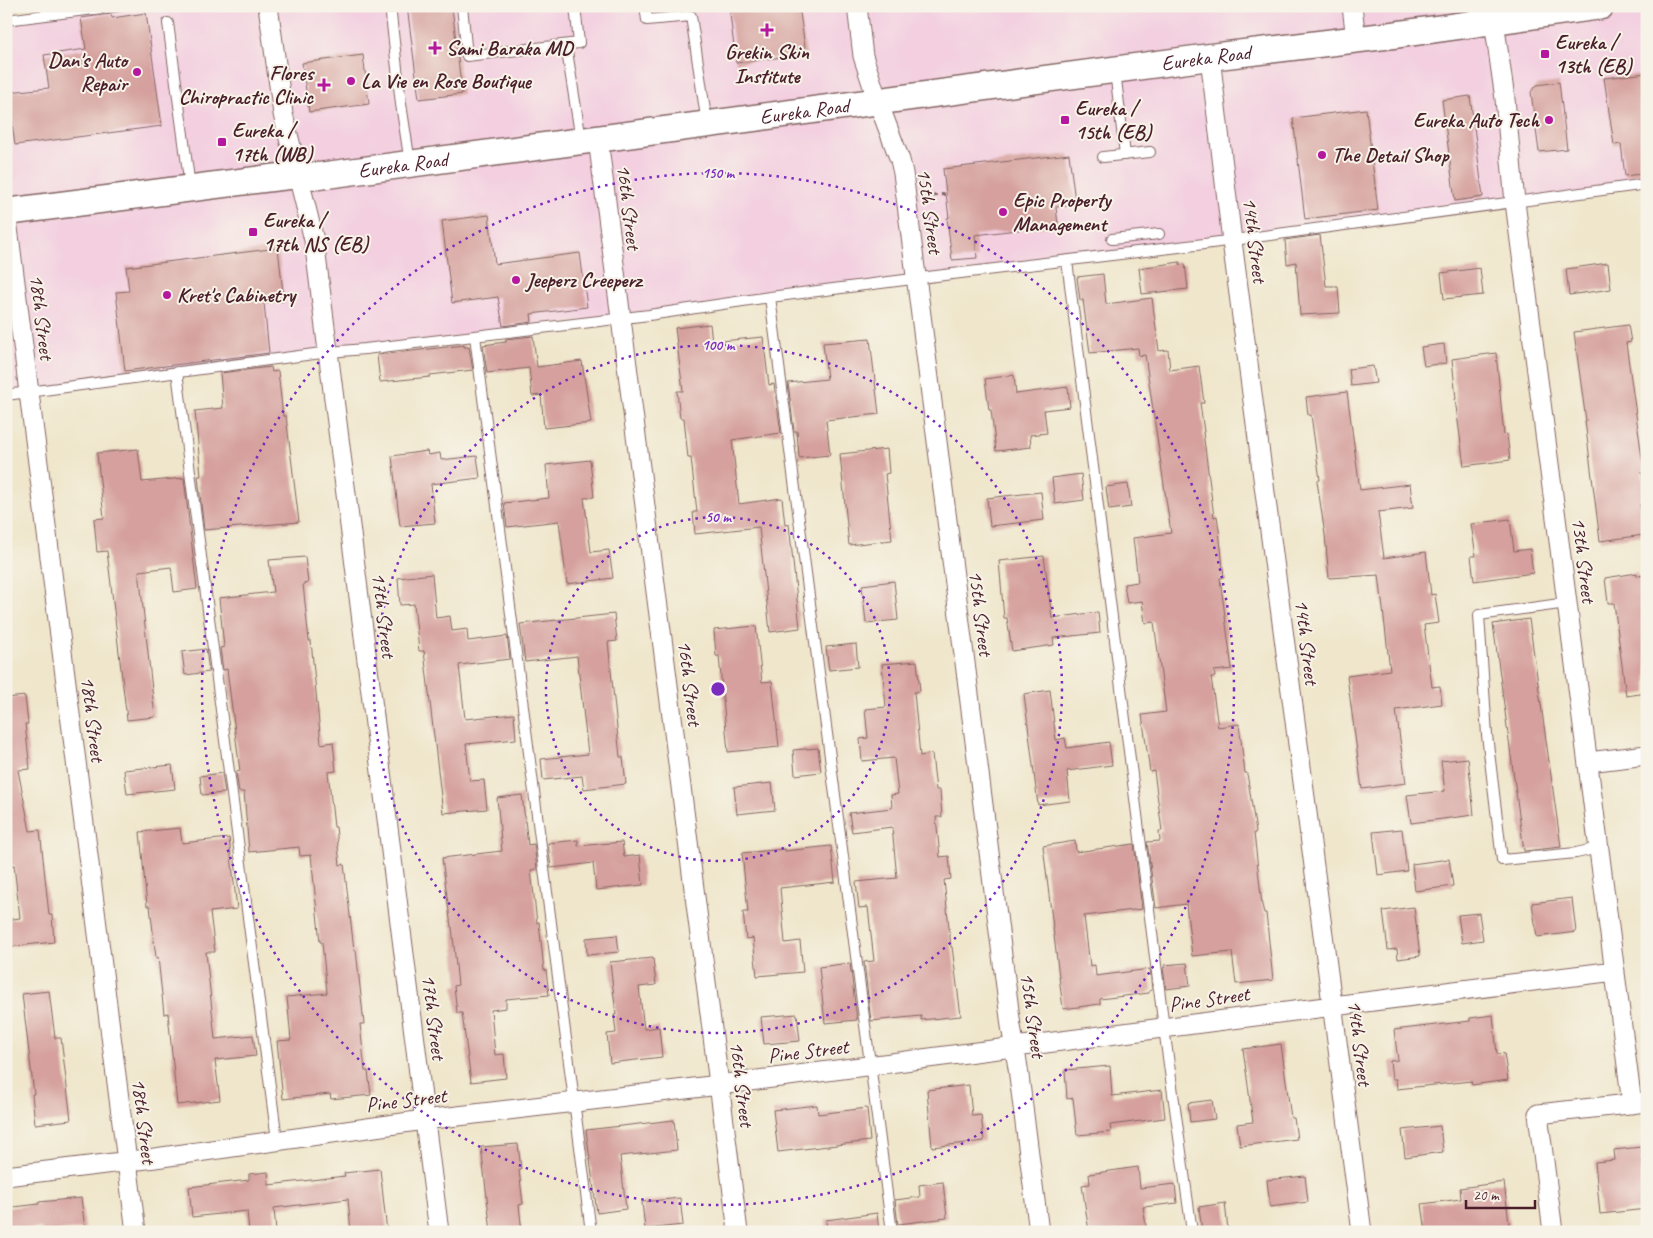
<svg xmlns="http://www.w3.org/2000/svg" width="1653" height="1238" font-family="Caveat,sans-serif">
<style>
.built{fill:#f3cfe0}
.building{fill:#d5a09d}
.lines{fill:none;stroke-linecap:round;stroke-linejoin:round}
.lane-casing{stroke:#846563;stroke-width:12}
.street-casing{stroke:#846563;stroke-width:21}
.secondary-casing{stroke:#846563;stroke-width:29}
.path{stroke:#846563;stroke-width:3;stroke-dasharray:4 4;stroke-linecap:butt}
.lane{stroke:#fff;stroke-width:10}
.street{stroke:#fff;stroke-width:19}
.secondary{stroke:#fff;stroke-width:26}
.ring{fill:none;stroke:#7b2cbf;stroke-width:2.5;stroke-dasharray:2.5 5}
.poi-dot{fill:#b5179e;stroke:#f7f3e8;stroke-width:2}
.labels{text-anchor:middle;dominant-baseline:central;stroke-width:4;stroke-linejoin:round;paint-order:stroke}
.poi-label{font-size:21px;font-weight:bold;fill:#4a1f2b;stroke:#f7f3e8;text-anchor:start}
.street-label{font-size:21px;fill:#4a1f2b;stroke:#f7f3e8}
.centre{fill:#7b2cbf;stroke:#f7f3e8;stroke-width:2.5}
.ring-label{font-size:15px;text-anchor:middle;font-weight:bold;fill:#7b2cbf;stroke:#f7f3e8;stroke-width:4;stroke-linejoin:round;paint-order:stroke}
</style>
<rect width="100%" height="100%" fill="#f7f3e8"/>
<filter id="ink" filterUnits="userSpaceOnUse"><feTurbulence type="fractalNoise" baseFrequency=".02" numOctaves="2"/><feDisplacementMap in="SourceGraphic" scale="10" xChannelSelector="R" yChannelSelector="G"/><feConvolveMatrix kernelMatrix="1 2 1 2 8 2 1 2 1" color-interpolation-filters="sRGB"/></filter>
<filter id="wash" filterUnits="userSpaceOnUse"><feTurbulence type="fractalNoise" baseFrequency=".0096" numOctaves="4" result="noise"/><feDisplacementMap in="SourceGraphic" scale="20" xChannelSelector="R" yChannelSelector="G"/><feGaussianBlur stdDeviation="1.12" result="paint"/><feColorMatrix in="noise" values="0 0 0 0 0 0 0 0 0 0 0 0 0 0 0 0 0 1.4 0 .05"/><feComposite in="paint" operator="in"/></filter>
<g filter="url(#wash)">
<rect width="100%" height="100%" fill="#efe6cb"/>
<path class="built" d="M118,6h1529v178l-1641,211v-375z"/>
<g id="blocks">
<path class="building" d="M407,6h45l10,88 -43,5z
M729,6h70l7,48 -70,9z
M146,13l16,113 -147,19 -7,-53 41,-4 -5,-33 42,-6 -5,-31 30,-4 1,4z
M363,55l6,49 -60,8 -7,-49z
M1647,73v100l-22,3 -4,-32 -7,1 -10,-67z
M1559,82l8,67 -28,3 -8,-60 6,-7z
M1470,96l13,101 -28,4 -13,-101z
M1366,109l12,101 -73,9 -12,-101z
M1069,154l6,47 -8,1 1,4 -12,1 2,18 -83,10 2,23 -25,2 -5,-42h2l-6,-49z
M489,215l6,49 85,-11 7,54 -56,7 1,8 -29,4 -5,-29 -46,6 -10,-82z
M1320,235l6,51h12l2,27 -40,2 -4,-53 -9,2 -2,-24z
M278,248l6,53 -20,2 5,50 -144,18 -9,-79 13,-1 -3,-24z
M1180,262v3l5,-1 3,25 -46,5 -3,-26z
M1608,263l3,26 -42,6 -3,-26z
M1480,268l3,27 -39,4 -3,-26z
M1103,274l3,30 46,-6 7,53 9,-1 2,20 29,-4 5,37h-4l4,29h-1l11,85 3,-1 2,14 5,47 -4,1 12,91 -18,2 1,6h-4l7,50 21,-3 6,49h2l9,59 -2,1 8,72 2,8h2l7,67 -37,4 -4,-32 -40,4 -6,-52 -30,4 -9,-66 13,-1 -1,-10h3l-8,-60 -4,1 -8,-57 24,-3 -12,-90 -9,1 -3,-22 -15,2 -3,-19 14,-2 -5,-44 38,-5 -26,-178 -6,1 -1,-8 -48,5 -7,-53h-3l-3,-23z
M710,324l2,18 51,-5 6,48 5,-1 7,49 -49,7 7,64 43,-6 3,27 4,-1 11,104 -30,4 -11,-105 -64,7 -2,-22h4l-6,-54h-3l-4,-40h-4l-3,-27h6l-8,-63z
M1628,325l3,17 -5,1 18,129h-2l4,31 -6,1 4,31 -44,6 -15,-120h1l-12,-89z
M533,336l4,31 45,-6 9,62 -47,5 -3,-33 -9,1 -3,-28 -42,5 -4,-28 23,-3v-3z
M870,339l9,75 -53,6 4,35 -31,3 -2,-27h-3l-6,-48 39,-4 -4,-36z
M1444,344l2,19 -22,3 -3,-19z
M464,345v2h5l4,23 -43,5v2l-50,5 -3,-27z
M1496,353l8,82 3,-1 3,26 -46,6 -9,-67h1l-4,-40z
M1373,366l3,17 -25,3 -2,-17z
M271,367l1,5 6,-1 5,45h3l13,106 -95,8 -6,-54h3l-6,-65 28,-3 -3,-35z
M1014,375l2,19 52,-7 2,20 -26,3 3,23 -17,2 1,12 -35,4 -5,-41h-2l-4,-31z
M1347,392l13,98 50,-6 3,24 -35,4 6,46 42,-6 5,43 4,-1 4,29 -15,2 8,62 8,-1 2,18 -46,6 10,73 -44,6 -15,-113 43,-6 -11,-95 -50,3 -4,-43 -8,-54 3,-1 -9,-65h-3l-2,-18z
M138,449l4,33 42,-4 13,111 -23,3 -3,-25 -32,4 16,146 -28,3 -20,-169 -10,1 -3,-33 10,-1 -7,-65z
M887,449l2,24 -4,1 7,66 -43,5 -9,-91z
M427,451l1,4 12,-2 1,7 36,-4 3,22 -49,6 4,39 -35,3 -8,-70z
M590,460l4,37 -10,1 7,54 18,-2 4,28 -46,6 -8,-63 -52,6 -3,-24 45,-5 -3,-33z
M1081,474l3,26 -29,4 -3,-26z
M1128,484l3,23 -22,3 -3,-23z
M1041,492l3,28 -54,6 -3,-28z
M1510,519l4,32 16,-2 3,24 -59,8 -3,-25h5l-5,-32z
M1044,556l8,62 46,-6 2,21 -47,5 1,7 -42,6 -5,-33h-3l-5,-57z
M305,557l3,26 -5,1 6,57h2l10,103 12,-2 3,29 -8,1 6,55h2l4,38 4,-1 10,86h2l8,74h-4l5,47h3l3,24 -40,4 -1,-5 -47,5 -6,-58 14,-1 -4,-43 40,-4 -5,-51h-2l-9,-87 -11,1 -1,-9 -50,5 -5,-60h-5l-3,-20 4,-1 -13,-102 -4,1 -3,-22 4,-1 -5,-49 54,-6 -4,-32z
M1637,573v3l10,-1v118l-21,3 -12,-93h-6l-3,-25z
M432,574l4,44 14,-2 2,15 15,-2 1,12 39,-5 3,23 -51,6 6,54 49,-5 2,25 -50,5 4,37 14,-1 3,29 -44,4 -19,-162h-5l-5,-47 -14,1 -2,-27z
M894,581l4,39 -32,3 -4,-38z
M614,614l3,27 -9,1 12,115h3l3,27 -42,5 -2,-13 -39,4 -2,-21 47,-5 -11,-98 -52,6 -5,-38z
M1529,619l32,228 -37,4 -31,-227z
M756,626l6,56 10,-1 7,66 -51,5 -9,-96h-3l-2,-26z
M856,644l2,23 -29,3 -3,-23z
M206,649l3,23 -24,3 -3,-23z
M917,661l3,30 -6,1 6,64 12,-2 4,36h4l2,27h-6l4,40 9,-1 2,23 -7,1 7,67h1l9,69 -40,4v-4l-50,5 -7,-59 10,-1 -6,-54 -9,1 -3,-26 41,-4 -5,-51 -40,5 -3,-19 43,-5 -1,-13 7,-1 -4,-36 -32,3 -2,-22 8,-1 -3,-29 21,-2 -4,-43z
M1050,690l6,50 9,-2 2,10 42,-6 3,23 -45,6 3,30 -32,4 -14,-111z
M25,696l3,28h-3l5,45 -12,1 12,61 10,-1 9,85h3l2,27 -48,5v-27l14,-2 -6,-53 -3,1 -5,-45v-123z
M818,748l3,24 -26,3 -2,-25z
M1468,758l6,57 -63,8 -4,-28 38,-4 -4,-30z
M172,765l3,24 -48,5 -3,-24z
M222,773l3,20 -23,2 -2,-19z
M772,783l3,27 -38,4 -3,-27z
M522,795l6,50 6,-1 3,25 -6,1 6,53 2,-1 5,48h2l3,25 -43,4v9l-15,2 4,45 9,-1 2,24 -35,4 -9,-69h-5l-3,-27 4,-1 -6,-58h-1l-9,-69 60,-7 -5,-53z
M180,828l2,15 47,-5 8,71 -27,3 5,40h-9l9,87 38,-4 3,21 -41,4 5,40 -43,5 -9,-92 -4,1 -6,-57 -2,1 -6,-52h-3l-7,-74z
M1402,829l5,42 -29,4 -5,-43z
M578,840v6l44,-4 2,15 16,-2 3,30 -47,5 -3,-27 -42,5 -3,-25z
M1075,841l1,11 58,-8 8,65 -58,7 6,50 5,-1 1,11 54,-7 2,21 -3,1v2l-49,6v5l-37,5 -20,-163z
M831,846l4,36 -55,6 5,55 15,-2 3,31 -46,4 -4,-38 -7,1 -3,-27h5l-6,-59 43,-4v2z
M1449,859l4,27 -38,5 -3,-27z
M1572,898l4,34 -39,5 -5,-34z
M1414,907l6,49 -22,3 -1,-10 -9,1 -5,-39z
M1479,913l4,27 -21,3 -4,-28z
M617,935l2,17 -32,3 -1,-17z
M653,958l3,27 -17,2 5,42 15,-2 3,30 -52,6 -3,-29 9,-1 -2,-18h2l-6,-53z
M850,963l7,57 -32,3 -6,-56z
M1187,963l3,23 -24,3 -3,-21 2,-1 -1,-2z
M49,991l6,47h6l10,82 -36,4 -3,-30h2l-12,-100z
M797,1014l3,27 -36,3 -3,-27z
M1493,1015l4,39 7,-1 4,27 -36,5 -1,-4 -74,8 -1,-10h-4l-2,-18 8,-1 -4,-30 76,-9v-3z
M1281,1044l10,74h3l3,21 -57,7 -3,-22 16,-2 -10,-73z
M1110,1066l2,30 50,-6 3,28 -55,7 1,7 -34,3 -4,-37 -6,1 -2,-29z
M969,1085l3,31 9,-1 3,26 -52,6 -5,-57z
M1212,1100l3,19 -25,3 -2,-19z
M817,1105l1,9 49,-6 3,33 -92,11 -5,-42z
M674,1120l3,30 -57,6 6,53 -29,4 -11,-83z
M1440,1126l3,26 -38,5 -3,-27z
M518,1144l3,25 -2,1 4,34 -4,1 3,27h-31l-10,-85z
M1641,1147l6,62 -47,5 -5,-52 20,-2 -1,-10z
M1138,1167l2,21 35,-4 2,19 -34,4 4,25h-58l-7,-47 8,-1 -1,-10z
M380,1169l7,63h-36l-3,-33 -74,9 2,24h-27l-2,-21 -55,6 -3,-30 60,-7v-6l19,-2 1,13 76,-9 -1,-3z
M1305,1176l3,26 -38,5 -3,-27z
M943,1182l4,36 -49,6 -3,-24 25,-3 -1,-12z
M1504,1182l6,50h-84l-4,-28 39,-5 -1,-11z
M81,1198l4,31 -43,3 -1,-4 -35,4v-24l33,-4v-2z
M680,1198l3,27 -38,4 -3,-27z
M1225,1203l3,27 -26,2 -3,-25z
M877,1213l2,19h-52l-1,-12z"/>
</g>
</g>
<g filter="url(#ink)">
<use href="#blocks" fill-opacity="0" stroke="#846563" stroke-width="1"/>
<g class="lines">
<defs>
<path id="lane" d="M390,6l11,98 9,59
M462,6l5,50 112,-13 -4,-37
M645,6l2,14 44,-4 16,108
M6,20l112,-14
M168,23l22,164
M566,45l15,95
M1115,71l10,84
M1103,157l47,-5
M1112,239l47,-5
M1067,261l97,767 28,204
M770,297l122,935
M475,336l116,896
M177,372l100,768
M6,395l323,-43 36,-3 284,-34 121,-18 174,-22 260,-31 443,-60
M1567,603l-88,12 8,120 15,125 74,-7 23,-5"/>
<path id="street" d="M268,6l15,108 31,126 125,992
M857,6l6,50 15,46 22,58 3,13 108,853 7,42 21,164
M1352,6l4,33
M1494,21l11,78 10,103 117,902
M1210,57l22,184 130,991
M598,139l140,1093
M6,212l130,1020
M1588,762l59,-7
M6,1176l149,-18 269,-38 295,-35 614,-79 282,-35
M1553,1232l-15,-118 109,-12"/>
<g id="secondary">
<path id="s1" d="M6,212l265,-34 26,-3 22,1 891,-119 183,-22 208,-29"/>
</g>
</defs>
<use href="#lane" class="lane-casing"/>
<use href="#street" class="street-casing"/>
<use href="#secondary" class="secondary-casing"/>
<path class="path" d="M933,196l13,-2"/>
<use href="#lane" class="lane"/>
<use href="#street" class="street"/>
<use href="#secondary" class="secondary"/>
</g>
</g>
<g class="ring">
<circle cx="718" cy="689" r="172"/>
<circle cx="718" cy="689" r="344"/>
<circle cx="718" cy="689" r="516"/>
</g>
<g class="poi-dot">
<path d="M764.5 22.5h5v5h5v5h-5v5h-5v-5h-5v-5h5z"/>
<path d="M432.5 40.5h5v5h5v5h-5v5h-5v-5h-5v-5h5z"/>
<rect x="1540" y="49" width="10" height="10" rx="2.5"/>
<circle cx="137" cy="72" r="5"/>
<circle cx="351" cy="81" r="5"/>
<path d="M321.5 77.5h5v5h5v5h-5v5h-5v-5h-5v-5h5z"/>
<rect x="1060" y="115" width="10" height="10" rx="2.5"/>
<circle cx="1549" cy="120" r="5"/>
<rect x="217" y="137" width="10" height="10" rx="2.5"/>
<circle cx="1322" cy="155" r="5"/>
<circle cx="1003" cy="212" r="5"/>
<rect x="248" y="227" width="10" height="10" rx="2.5"/>
<circle cx="516" cy="280" r="5"/>
<circle cx="167" cy="295" r="5"/>
</g>
<g class="labels">
<g class="poi-label">
<text x="1555" y="42">Eureka /<tspan x="1555" dy="24">13th (EB)</tspan></text>
<text x="446" y="48">Sami Baraka MD</text>
<text x="767" y="52" text-anchor="middle">Grekin Skin<tspan x="767" dy="24">Institute</tspan></text>
<text x="127" y="60" text-anchor="end">Dan's Auto<tspan x="127" dy="24">Repair</tspan></text>
<text x="313" y="73" text-anchor="end">Flores<tspan x="313" dy="24">Chiropractic Clinic</tspan></text>
<text x="361" y="81">La Vie en Rose Boutique</text>
<text x="1075" y="108">Eureka /<tspan x="1075" dy="24">15th (EB)</tspan></text>
<text x="1539" y="120" text-anchor="end">Eureka Auto Tech</text>
<text x="232" y="130">Eureka /<tspan x="232" dy="24">17th (WB)</tspan></text>
<text x="1332" y="155">The Detail Shop</text>
<text x="1013" y="200">Epic Property<tspan x="1013" dy="24">Management</tspan></text>
<text x="263" y="220">Eureka /<tspan x="263" dy="24">17th NS (EB)</tspan></text>
<text x="526" y="280">Jeeperz Creeperz</text>
<text x="177" y="295">Kret's Cabinetry</text>
</g>
<g class="street-label">
<text stroke="none"><textPath href="#s1" startOffset="1210">Eureka Road</textPath></text>
<text stroke="none"><textPath href="#s1" startOffset="805">Eureka Road</textPath></text>
<text stroke="none"><textPath href="#s1" startOffset="400">Eureka Road</textPath></text>
<text transform="translate(629 207) rotate(83)">16th Street</text>
<text transform="translate(930 211) rotate(82)">15th Street</text>
<text transform="translate(1255 240) rotate(83)">14th Street</text>
<text transform="translate(42 317) rotate(83)">18th Street</text>
<text transform="translate(1584 560) rotate(83)">13th Street</text>
<text transform="translate(981 613) rotate(83)">15th Street</text>
<text transform="translate(384 615) rotate(83)">17th Street</text>
<text transform="translate(1307 642) rotate(83)">14th Street</text>
<text transform="translate(690 683) rotate(83)">16th Street</text>
<text transform="translate(93 719) rotate(83)">18th Street</text>
<text transform="translate(1209 999) rotate(-8)">Pine Street</text>
<text transform="translate(1033 1015) rotate(82)">15th Street</text>
<text transform="translate(434 1017) rotate(83)">17th Street</text>
<text transform="translate(1360 1043) rotate(83)">14th Street</text>
<text transform="translate(808 1051) rotate(-7)">Pine Street</text>
<text transform="translate(742 1084) rotate(83)">16th Street</text>
<text transform="translate(406 1100) rotate(-7)">Pine Street</text>
<text transform="translate(144 1121) rotate(83)">18th Street</text>
</g>
</g>
<circle cx="718" cy="689" r="8" class="centre"/>
<g class="ring-label">
<text x="718" y="178">150 m</text>
<text x="718" y="350">100 m</text>
<text x="718" y="522">50 m</text>
</g>
<rect width="1653" height="1238" fill="none" stroke="#f7f3e8" stroke-width="25"/>
<path d="M1466 1200v8h69v-8" fill="none" stroke="#4a1f2b" stroke-width="2.5"/>
<text x="1473" y="1200" font-size="15" fill="#4a1f2b" stroke="#f7f3e8" stroke-width="4" paint-order="stroke">20 m</text>
</svg>
